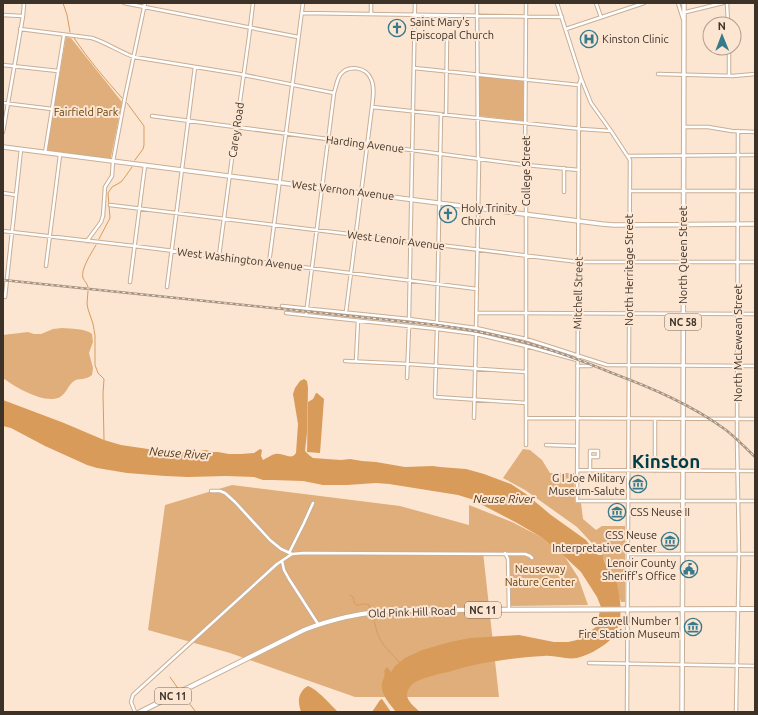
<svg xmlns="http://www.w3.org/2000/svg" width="758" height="715" font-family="Ubuntu,sans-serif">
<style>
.green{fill:#e0ae7b}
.water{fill:#d99b5a}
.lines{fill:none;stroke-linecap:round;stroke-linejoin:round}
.stream{stroke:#d99b5a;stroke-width:1}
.minor-casing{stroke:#c8ae95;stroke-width:4.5}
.major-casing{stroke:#c8ae95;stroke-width:5.5}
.highway-casing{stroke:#c8ae95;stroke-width:6}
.minor{stroke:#fff;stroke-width:2.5}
.major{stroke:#fff;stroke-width:3.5}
.highway{stroke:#fff;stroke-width:4}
.rail-casing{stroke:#a49383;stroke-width:2.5}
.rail{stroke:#fce6d2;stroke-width:1;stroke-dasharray:3;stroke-linecap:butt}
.labels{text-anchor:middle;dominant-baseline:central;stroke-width:4;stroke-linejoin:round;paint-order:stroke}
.shield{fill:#fce6d2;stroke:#76685b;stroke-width:1}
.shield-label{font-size:10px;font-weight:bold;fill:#3d3228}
.poi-label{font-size:11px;fill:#3d3228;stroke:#fce6d2;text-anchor:start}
.park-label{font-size:11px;fill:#673e09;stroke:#fce6d2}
.street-label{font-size:11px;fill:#3d3228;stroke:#fce6d2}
.water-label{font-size:12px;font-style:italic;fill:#503619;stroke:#fce6d2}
.town-label{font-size:19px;font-weight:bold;fill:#003d49;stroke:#fce6d2}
</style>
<rect width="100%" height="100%" fill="#fce6d2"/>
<path class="green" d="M66,37l5,1 51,64 -12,60 -64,-9z
M479,76l45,5 -1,40 -44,-5z
M62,328c9,1 23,0 30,6l1,8 -4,11 4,15 -1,7c-2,1 -4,3 -6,3 -4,2 -7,0 -12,3 -6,4 -8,13 -14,16 -15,8 -45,-10 -57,-19v-43l25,-3 6,2h7l12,-5z
M523,449l7,1 12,10 8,13h24l1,30h6l2,16 13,11 6,-4h23v76h-4l-19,-48 -25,-27 -52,-37 -22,-12z
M232,485l168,21 69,19v-20l43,17 29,15 24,20 13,20 10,28 -77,1 -2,-54h-26l16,145h-144l-125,-44 -82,-23 17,-125z"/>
<path class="water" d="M304,379l3,2 1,7 -1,45 -2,18 4,4 4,3 28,2 9,-1 12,2 14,1 29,5 28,-1 7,1 26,2 18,5 27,10 15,10 25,21 35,25 9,12 3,3h5c1,14 15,21 15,35 4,17 5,38 -9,51 -9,8 -21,14 -32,17 -11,2 -22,-3 -33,-2 -18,1 -37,3 -54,6 -14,2 -28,6 -42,10 -9,2 -27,6 -34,11 -3,2 -6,6 -7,10 -1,8 8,14 13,19h-24c-6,-8 -16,-18 -14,-29 1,-5 4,-6 2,-12l3,-4 4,5 4,-6 10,-8 17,-8 28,-8 20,-4 49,-3 35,7h14l9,-2 19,-13 5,-20 -4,-10 -16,-25 -16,-15 -24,-20 -24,-14 -46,-24 -13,-4 -69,-11 -13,-1 -29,2h-24l-20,-4 -31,-1h-9l-9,-3 -28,-1 -38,1 -23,-1 -38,-3 -30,-5 -10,-3 -42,-19 -34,-18 -8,-2v-26l61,23 40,17 17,5 34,5 23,1 9,2 19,-3 7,2h5l11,2h12l13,-1 6,-4 2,1 -1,6 2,4c4,-2 8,-5 12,-6 8,-2 16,7 21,-1l2,-29 -5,-30 2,-6 5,-7z
M316,393h1l7,6 -4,54 -13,-1 1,-50 5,-3z
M308,686c9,3 23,19 30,26h-37c-1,-3 -2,-7 -2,-10 -1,-6 4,-14 9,-16z
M382,699l9,13h-19l8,-12z"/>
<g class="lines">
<path class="stream" d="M63,3l4,12 3,17
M74,38c14,21 31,41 48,60
M127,103l17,23v19l-1,4 -8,11
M99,239l11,-21 -2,-25 4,-6 9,-5 4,-5 7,-10
M88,287c-1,-4 -3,-5 -5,-9 -3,-8 9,-26 13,-33
M88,291l-1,13 1,5 5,15 2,11v30l3,8 6,6 -1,15 1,46
M350,595l3,2c3,15 6,4 16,8l1,5
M372,613c3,9 4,20 9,28 5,8 13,15 19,22
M170,677l9,13
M181,693l15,19"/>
<defs>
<path id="minor" d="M124,3l174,34
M526,3l-1,159 1,6v171
M557,3l24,75 10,25 20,28 19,29 -3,552
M596,3l5,14
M678,3l5,16
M727,3l1,21
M686,12l37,-9
M302,13l260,4
M371,14v-11
M3,15l19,1
M20,29l72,9c15,5 28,14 42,19l105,17 95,19
M566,29l78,-26
M729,48v28
M3,65l55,6
M414,68l165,17
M658,74l75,2 22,-2
M581,78l-2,7 -2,416h178
M3,103l49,6
M372,107l209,22 30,2
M446,114l1,-76
M152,116l374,49 53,5
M684,127h24l24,4 23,1
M3,132l20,-116 1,-13
M45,153l19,-118
M628,156l127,-1
M564,168v24
M630,191h125
M3,193l13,2
M110,205l469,57h176
M3,231l131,15 343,43
M87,241l14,-19 2,-6 2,-29 7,-11 1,-15 12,-64 20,-94
M219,256l13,-98 17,-121 4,-34
M269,263l34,-260
M46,266l14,-111
M130,282l15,-117
M167,287l28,-220
M5,297l16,-148
M282,306l127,13 67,9 50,11 81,26 148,1
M286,313l151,16 39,5 50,12 51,14
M476,313l279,1
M306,315l28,-222c2,-6 3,-13 6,-18 8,-11 26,-8 31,4 4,8 2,19 1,28l-26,205
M409,319l4,-211 2,-105
M437,322l4,-208
M476,328l3,-166 -1,-6 -1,-153
M437,329l-2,68 91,6
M526,346v99
M345,361l63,3 118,8
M356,361l2,-40
M577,366h14
M407,378l2,-52
M474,418l2,-84
M526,418l229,1
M546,445l31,1
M577,470l178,1
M590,470c0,-6 0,-12 0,-19h8v6h-8
M655,471v-52
M211,491h9l5,2 10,9 35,38 11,9 11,5
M289,553l15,-30 9,-20
M505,553l3,6 1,51
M628,554h127
M282,561l2,9 5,9 29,45
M589,663l166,3
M135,712l-4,-10 2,-7 144,-131 15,-10 12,-1 221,1 5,2 2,2
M736,712l3,-158 -2,-114 1,-309"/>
<path id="major" d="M3,147l599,77 12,1 141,-1
M682,712l1,-241 1,-468"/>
<path id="highway" d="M140,712l164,-82c30,-12 61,-18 94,-20l357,-1"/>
</defs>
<use href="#minor" class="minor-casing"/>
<use href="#major" class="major-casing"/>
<use href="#highway" class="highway-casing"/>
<use href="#minor" class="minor"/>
<use href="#major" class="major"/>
<use href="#highway" class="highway"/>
<defs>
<path id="rail" d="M3,280l434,45c36,5 72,12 107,23 23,7 46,16 68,25 40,15 80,32 114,57 10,8 20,18 29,27"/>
</defs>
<use href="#rail" class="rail-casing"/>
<use href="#rail" class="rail"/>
</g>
<defs>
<symbol id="church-ring" viewBox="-11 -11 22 22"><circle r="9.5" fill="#fce6d2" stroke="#377a8b" stroke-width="1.5"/><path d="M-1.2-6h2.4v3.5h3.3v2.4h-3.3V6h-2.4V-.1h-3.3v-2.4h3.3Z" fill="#377a8b"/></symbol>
<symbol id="hospital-ring" viewBox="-11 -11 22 22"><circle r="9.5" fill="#fce6d2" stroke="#377a8b" stroke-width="1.5"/><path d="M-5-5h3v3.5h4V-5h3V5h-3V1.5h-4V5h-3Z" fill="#377a8b"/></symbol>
<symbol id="museum-ring" viewBox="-11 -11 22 22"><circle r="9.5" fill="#fce6d2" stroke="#377a8b" stroke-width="1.5"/><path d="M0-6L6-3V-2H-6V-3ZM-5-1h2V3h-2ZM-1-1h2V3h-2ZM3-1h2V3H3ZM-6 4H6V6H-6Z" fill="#377a8b"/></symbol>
<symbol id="civic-ring" viewBox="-11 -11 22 22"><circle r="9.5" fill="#fce6d2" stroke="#377a8b" stroke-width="1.5"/><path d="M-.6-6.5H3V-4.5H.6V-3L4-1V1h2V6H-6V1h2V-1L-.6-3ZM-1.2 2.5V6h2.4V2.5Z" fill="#377a8b"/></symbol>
</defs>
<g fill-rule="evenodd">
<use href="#church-ring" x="387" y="18" width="20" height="20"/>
<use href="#hospital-ring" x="579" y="29" width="20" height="20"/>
<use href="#church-ring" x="438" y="204" width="20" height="20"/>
<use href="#museum-ring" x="628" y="474" width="20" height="20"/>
<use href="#museum-ring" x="607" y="502" width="20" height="20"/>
<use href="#museum-ring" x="660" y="531" width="20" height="20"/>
<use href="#civic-ring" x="679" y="559" width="20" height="20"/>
<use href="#museum-ring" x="683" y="617" width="20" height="20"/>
</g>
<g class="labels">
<g class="shield">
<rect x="665" y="314" width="36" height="16" rx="3"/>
<rect x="465" y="602" width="36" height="16" rx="3"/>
<rect x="155" y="688" width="36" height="16" rx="3"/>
</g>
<g class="shield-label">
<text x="683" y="322">NC 58</text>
<text x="483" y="610">NC 11</text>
<text x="173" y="696">NC 11</text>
</g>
<g class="poi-label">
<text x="410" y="22">Saint Mary's<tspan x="410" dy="13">Episcopal Church</tspan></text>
<text x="602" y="39">Kinston Clinic</text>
<text x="461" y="208">Holy Trinity<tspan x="461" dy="13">Church</tspan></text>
<text x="625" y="478" text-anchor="end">G I Joe Military<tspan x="625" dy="13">Museum-Salute</tspan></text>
<text x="630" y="512">CSS Neuse II</text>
<text x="657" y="535" text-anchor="end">CSS Neuse<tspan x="657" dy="13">Interpretative Center</tspan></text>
<text x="676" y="563" text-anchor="end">Lenoir County<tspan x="676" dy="13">Sheriff's Office</tspan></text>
<text x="680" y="621" text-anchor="end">Caswell Number 1<tspan x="680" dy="13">Fire Station Museum</tspan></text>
</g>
<g class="park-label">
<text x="86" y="112">Fairfield Park</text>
<text x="540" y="569">Neuseway<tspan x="540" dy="13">Nature Center</tspan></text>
</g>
<g class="street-label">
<text transform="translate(236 130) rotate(-82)">Carey Road</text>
<text transform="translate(365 144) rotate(7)">Harding Avenue</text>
<text transform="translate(526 171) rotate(-90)">College Street</text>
<text transform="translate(343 190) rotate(7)">West Vernon Avenue</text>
<text transform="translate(396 240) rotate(7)">West Lenoir Avenue</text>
<text transform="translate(683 255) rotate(-90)">North Queen Street</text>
<text transform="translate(240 259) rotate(7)">West Washington Avenue</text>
<text transform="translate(629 270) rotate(-90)">North Herritage Street</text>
<text transform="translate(578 293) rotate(-89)">Mitchell Street</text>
<text transform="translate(738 343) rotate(-90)">North McLewean Street</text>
<text transform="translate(412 612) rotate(-2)">Old Pink Hill Road</text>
</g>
<g class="water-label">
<text transform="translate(180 453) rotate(4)">Neuse River</text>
<text x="504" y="498">Neuse River</text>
</g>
<g class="town-label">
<text x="666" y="461">Kinston</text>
</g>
</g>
<rect width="758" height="715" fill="none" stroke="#3d3228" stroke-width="8"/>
<g transform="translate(722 36) rotate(359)"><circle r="19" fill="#fce6d2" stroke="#b09e8e"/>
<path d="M0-3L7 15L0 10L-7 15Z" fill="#377a8b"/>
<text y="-6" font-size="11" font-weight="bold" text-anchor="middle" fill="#3d3228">N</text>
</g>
</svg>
